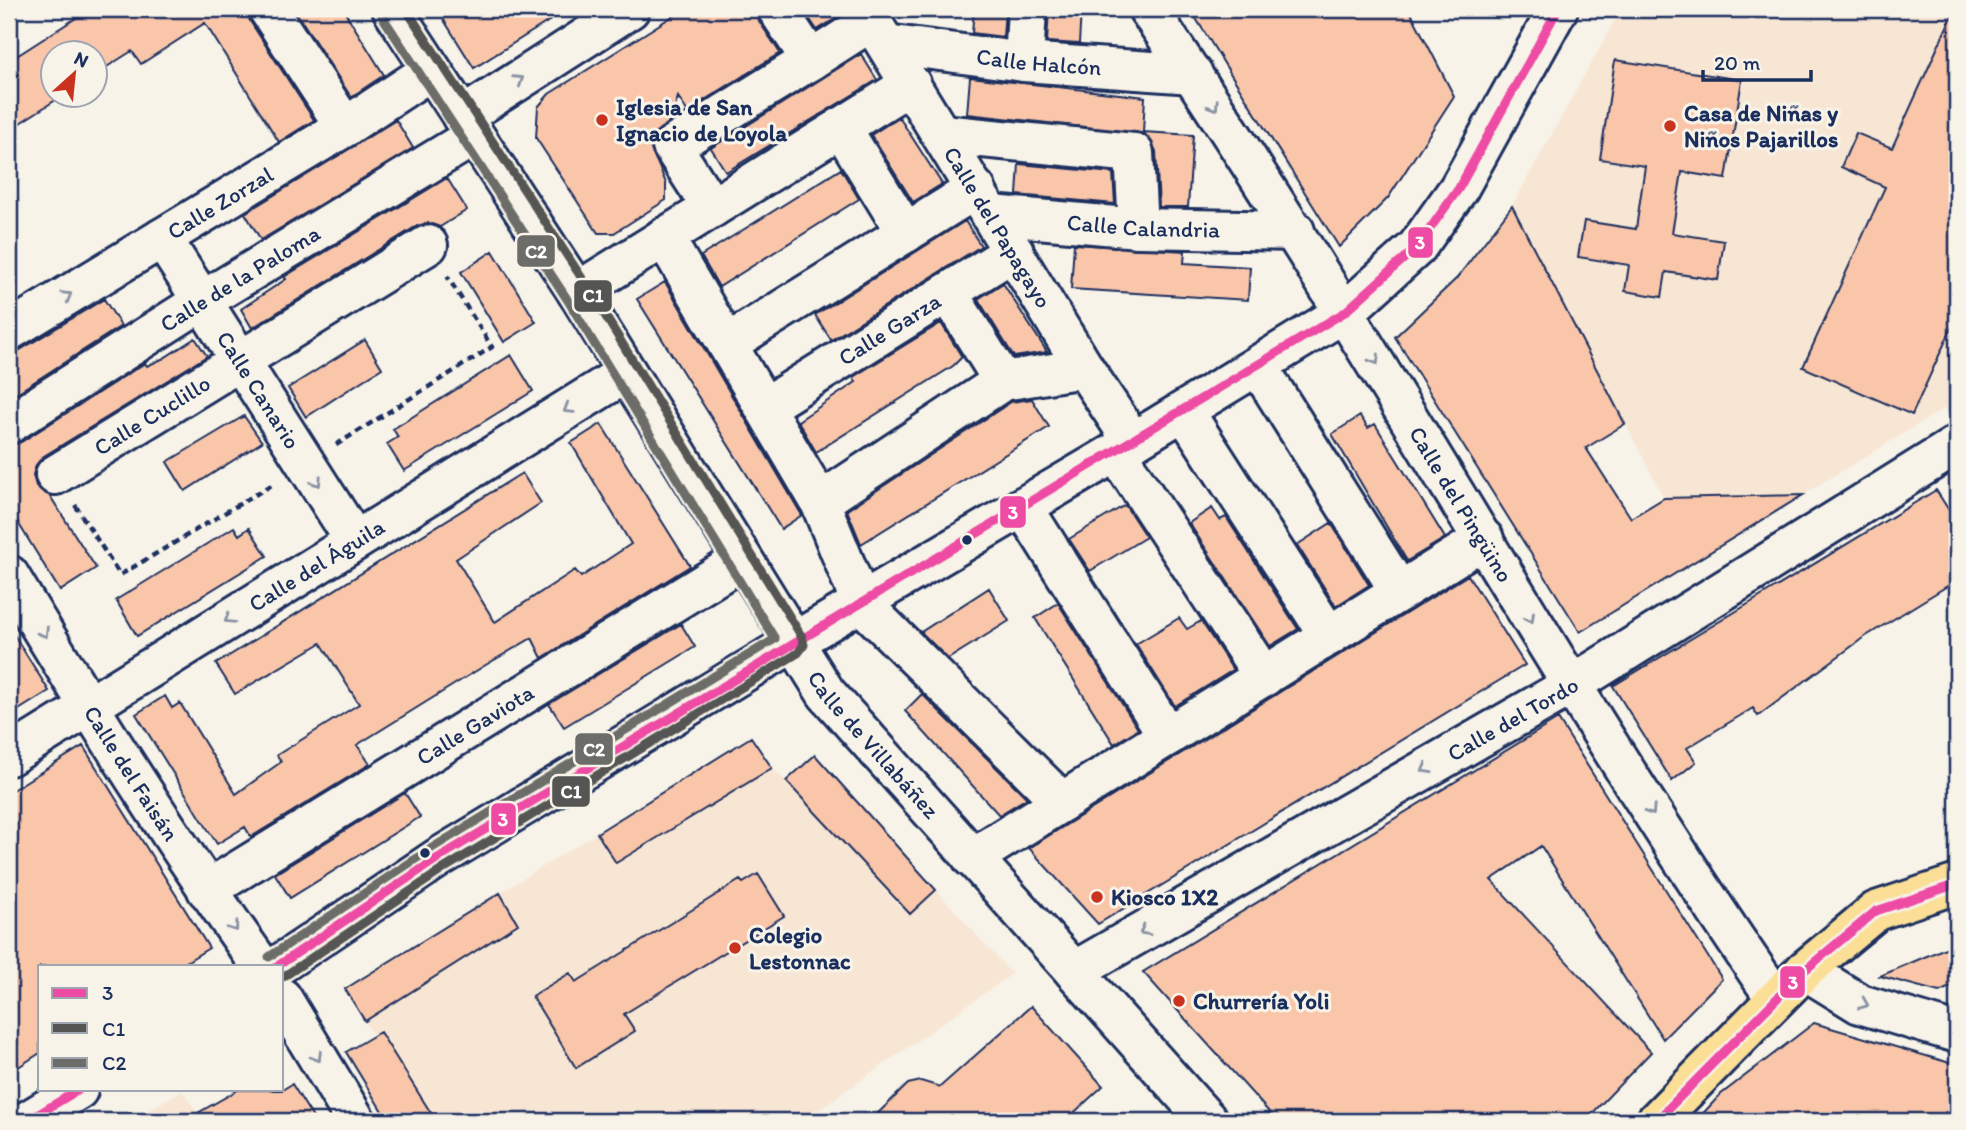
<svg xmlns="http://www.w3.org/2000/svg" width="1966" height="1130" font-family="Itim,sans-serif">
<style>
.built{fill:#f8e6d5}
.building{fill:#fac6aa;stroke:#1b2f5e;stroke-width:2}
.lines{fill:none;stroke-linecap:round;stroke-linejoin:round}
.street-casing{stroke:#1b2f5e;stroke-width:44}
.secondary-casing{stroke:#1b2f5e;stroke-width:44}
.primary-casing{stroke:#1b2f5e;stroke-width:44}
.path{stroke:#1b2f5e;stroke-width:4.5;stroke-dasharray:7 5;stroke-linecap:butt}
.street{stroke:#f7f3e8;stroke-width:38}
.secondary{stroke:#f7f3e8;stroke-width:38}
.primary{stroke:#fbdf96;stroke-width:38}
.bus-1-casing{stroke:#f7f3e8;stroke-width:14}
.bus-2-casing{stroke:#f7f3e8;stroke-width:14}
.bus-3-casing{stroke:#f7f3e8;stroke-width:14}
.bus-1{stroke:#ee4ba4;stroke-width:9}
.bus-2{stroke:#555553;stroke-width:9}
.bus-3{stroke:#6c6c69;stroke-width:9}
.oneway{stroke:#8991a3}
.poi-dot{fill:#c8321e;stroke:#f7f3e8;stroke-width:2.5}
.bus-dot{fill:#1b2f5e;stroke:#f7f3e8;stroke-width:2.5}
.labels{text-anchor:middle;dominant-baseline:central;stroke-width:6;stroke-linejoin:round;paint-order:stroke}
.street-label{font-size:23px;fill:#1b2f5e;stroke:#f7f3e8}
.poi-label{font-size:23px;font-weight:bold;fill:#1b2f5e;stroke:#f7f3e8;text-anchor:start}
.line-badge{stroke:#f7f3e8;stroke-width:2.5}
.badge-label{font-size:19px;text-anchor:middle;font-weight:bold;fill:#fff}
</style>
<rect width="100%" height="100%" fill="#f7f3e8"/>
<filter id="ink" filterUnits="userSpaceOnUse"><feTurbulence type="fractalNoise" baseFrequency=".0143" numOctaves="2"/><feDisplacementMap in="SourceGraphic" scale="14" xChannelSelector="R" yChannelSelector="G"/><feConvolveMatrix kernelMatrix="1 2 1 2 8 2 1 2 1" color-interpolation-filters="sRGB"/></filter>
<g filter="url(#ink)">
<path class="built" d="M1621,9h336v392l-161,98 -2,-4 -130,3 -152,-292z
M771,767l15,14 2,-2 111,127 11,8 26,-24 76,84 -209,147h-415l26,-18 -50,-83 153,-97 -17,-30 97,-60 18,29 13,-5z
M292,1084l23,37h-184l51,-31 16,23 40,-23h26l4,8z"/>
<path class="building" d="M90,9h156l4,12 64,99 -35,22 -74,-119 -64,41 -9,-13 -38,24v-23h-42v42h13l-56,36v-69z
M294,9h49l41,66 -33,22z
M437,9h131l-94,59z
M684,9h71l4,12 21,32 -93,58 -9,-14 -7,24 -18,14 -3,11 16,37v17l-52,33h-16l-62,-95 2,-31 11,-13z
M803,9h30l5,8 -21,13z
M974,9h31l-2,28 -31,-4z
M1049,9h32l-2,35 -32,-2z
M1190,9h219l45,87 -66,102 -49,49z
M1955,9l2,307 -45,99 -109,-48 82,-180 -44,-20 15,-34 36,15z
M861,54l16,26 -151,92 -15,-24z
M1615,60l127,20 -16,99 -44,-7 -10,61 52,8 -6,39 -52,-8 -4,25 -37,-6 4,-26 -51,-8 6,-36 52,8 9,-63 -45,-7z
M970,77l175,20 -2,35 50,3 -5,72h-29l-3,-56 -11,-17 -178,-20z
M899,117l43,67 -29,18 -42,-67z
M396,120l17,28 -152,92 -16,-27z
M1019,164l94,9 2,31 -98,-9z
M841,169l18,30 -140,88 -18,-31z
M447,178l20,32 -27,17 -12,-4 -11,3 -165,102 -11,-19 45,-30 -2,-2z
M1512,206l113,218 -39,24 45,70 33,-20 139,-3 -223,137 -185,-295 62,-59z
M965,221l16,25 -150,94 -16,-25z
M1074,244l111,7 -1,12 66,4 -2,33 -177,-11z
M493,251l43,71 -32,20 -43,-70z
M665,282l135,230 2,3 -21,14 -144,-230z
M1003,283l10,16 34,53 -33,5 -36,-58z
M104,299l17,27 -112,72v-45l11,-3z
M941,323l21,34 -9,9 -137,86 -18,-31 58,-39 -3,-5z
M195,338l12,18 -163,100 -8,9 -3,10 3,11 14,10 46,72 -36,23 -51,-83v-62l12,-4 124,-79 2,3 17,-8z
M365,340l17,28 -76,49 -18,-29z
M511,355l22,36 -129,80 -17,-27 11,-7 -5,-8z
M1032,399l17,28 -188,117 -14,-34 164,-108z
M244,416l18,26 -77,49 -18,-29z
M1360,416l8,12 7,-4 70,114 -38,23 -75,-127z
M601,424l89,142 -148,92 -10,-20 -48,28 -127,79 13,19 -119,73 -6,-10 -28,17 -81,-130 29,-18 7,12 8,-5 56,91 45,-32 -4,-7 82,-51 -38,-61 -86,51 -19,-30 306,-191 19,30 -85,56 39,63 80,-52 6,7 50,-33 -60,-101z
M1936,490l21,33v57l-94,58 -105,78 -5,-8 -66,40 9,14 -24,19 -59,-95z
M1125,505l21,32 -56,34 -21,-32z
M1212,508l8,12 6,-3 72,112 -28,17 -81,-123z
M1331,523l38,62 -33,21 -39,-61z
M234,527l5,8 10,-7 18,28 -130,80 -21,-36z
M1468,575l57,90 -427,259 -69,-76z
M989,588l20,33 -61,38 -27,-27z
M1058,603l80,126 -24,15 -79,-126z
M1179,618l8,11 14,-8 32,49 -58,36 -39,-62z
M681,624l14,23 -131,80 -15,-23z
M9,627l40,64 -40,25z
M922,694l105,104 -28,17 -94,-104z
M1558,719l164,260 -59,60 -122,-193 -50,34 160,172 -66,69h-308l-134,-149z
M751,737l21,31 -156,95 -19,-30z
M83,746l126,202 -31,19h-138v86l-31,20v-281z
M815,755l121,135 -26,24 -124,-133z
M405,793l15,24 -130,81 -15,-24z
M758,874l26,42 -160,98 11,17 -59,37 -44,-72 38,-23 6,9 164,-102 3,3z
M500,893l18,31 -153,97 -20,-32z
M1957,943v41l-18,8 -59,-16z
M1031,1006l72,80 -38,35h-195l38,-37 13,-3 19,6z
M1814,1023l143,42v51l-11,-4 -6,9h-244l24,-26z
M380,1032l56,89h-48l-42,-69z
M292,1084l23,37h-131l54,-31h44z"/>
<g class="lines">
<defs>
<g id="street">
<path d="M268,9l77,118"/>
<path id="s1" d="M864,9l220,359 49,74"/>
<path id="s2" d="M1148,9c221,323 405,668 628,990"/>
<path id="s3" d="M886,44l138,18 169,12"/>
<path d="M811,60l61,-39"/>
<path d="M1024,62l3,-53"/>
<path d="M462,117l168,-108"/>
<path d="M841,127l65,106"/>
<path d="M942,134l192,19 4,75"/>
<path d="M712,208l-40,-62 139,-86 -34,-51"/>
<path id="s4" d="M992,215l146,13 157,3"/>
<path d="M664,237l156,265 183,-121 -55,-88"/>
<path id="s5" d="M162,238l193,303"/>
<path d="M577,292l334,-208"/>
<path id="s6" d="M9,331l336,-204 85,-56"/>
<path d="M727,344l249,-155"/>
<path d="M1258,366l142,226"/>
<path d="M1003,381l81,-13"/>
<path id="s7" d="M765,407l249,-156"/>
<path d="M1184,411l145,225"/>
<path id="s8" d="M9,424l193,-123 272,-165"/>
<path d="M1116,452l148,225"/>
<path id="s9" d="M55,475l373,-230"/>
<path d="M820,502l41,101 201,199"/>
<path d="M1023,507l145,229"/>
<path id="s10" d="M9,575c80,134 162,265 253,392"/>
<path d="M792,643l324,-191 229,-140 72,-65 42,-59 99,-179"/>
<path id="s11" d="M9,756l617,-383"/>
<path d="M972,858l512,-319"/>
<path id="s12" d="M207,890l535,-330"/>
<path d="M1805,970l55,34 97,29"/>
<path id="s13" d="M1074,971l496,-285 387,-241"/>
<path d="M282,998l74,123"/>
</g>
<g id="secondary">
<path id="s14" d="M392,9l185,283 249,401 382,428"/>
<path d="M276,967l162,-109 354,-215"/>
<path d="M27,1121l51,-31"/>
</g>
<path id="primary" d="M1656,1121l149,-151 71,-59 81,-27"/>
</defs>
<use href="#street" class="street-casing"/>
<use href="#secondary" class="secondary-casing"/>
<use href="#primary" class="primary-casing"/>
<path class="path" d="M336,445l156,-98 -45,-71
M75,505l45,70 155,-92"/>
<use href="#street" class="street"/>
<use href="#secondary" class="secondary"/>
<use href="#primary" class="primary"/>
<defs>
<path id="bus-1" d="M276,967l162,-109 907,-546 72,-65 42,-59 99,-179
M27,1121l51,-31
M1656,1121l149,-151 71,-59 81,-27"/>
<path id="bus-2" d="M283,977l162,-109 353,-215 6,-8 -2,-8 -215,-351 -181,-277"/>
<path id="bus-3" d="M269,957l163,-109 343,-209 -208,-340 -185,-283"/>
</defs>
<use href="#bus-1" class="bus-1-casing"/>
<use href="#bus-2" class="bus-2-casing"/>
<use href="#bus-3" class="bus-3-casing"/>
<use href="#bus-1" class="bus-1"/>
<use href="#bus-2" class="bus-2"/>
<use href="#bus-3" class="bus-3"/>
</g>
<defs><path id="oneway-chevron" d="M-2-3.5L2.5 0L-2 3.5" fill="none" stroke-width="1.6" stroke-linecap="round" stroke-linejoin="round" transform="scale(1.75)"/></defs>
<g class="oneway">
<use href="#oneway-chevron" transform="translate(519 80) rotate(-33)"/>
<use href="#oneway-chevron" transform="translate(1214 106) rotate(57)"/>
<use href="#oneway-chevron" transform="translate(67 296) rotate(-31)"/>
<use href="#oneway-chevron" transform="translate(1375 360) rotate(59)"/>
<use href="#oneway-chevron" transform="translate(568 409) rotate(148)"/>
<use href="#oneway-chevron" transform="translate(317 482) rotate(57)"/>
<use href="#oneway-chevron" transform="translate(1530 618) rotate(60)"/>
<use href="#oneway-chevron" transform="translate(229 619) rotate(148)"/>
<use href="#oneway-chevron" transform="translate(44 633) rotate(59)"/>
<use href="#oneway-chevron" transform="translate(1426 769) rotate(150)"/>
<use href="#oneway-chevron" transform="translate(1651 811) rotate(57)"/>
<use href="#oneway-chevron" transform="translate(234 927) rotate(54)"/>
<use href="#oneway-chevron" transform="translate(1144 931) rotate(150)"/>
<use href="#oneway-chevron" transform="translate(1864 1004) rotate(22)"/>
<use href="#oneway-chevron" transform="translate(317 1057) rotate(59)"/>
</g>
</g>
<g class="poi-dot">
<circle cx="602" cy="120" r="7"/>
<circle cx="1670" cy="126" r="7"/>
<circle cx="1097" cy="897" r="7"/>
<circle cx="735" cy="948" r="7"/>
<circle cx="1179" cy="1001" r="7"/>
</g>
<g class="bus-dot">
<circle cx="967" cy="540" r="6"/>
<circle cx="425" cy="853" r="6"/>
</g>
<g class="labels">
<g class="street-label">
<text stroke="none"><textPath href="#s3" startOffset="154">Calle Halcón</textPath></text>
<text stroke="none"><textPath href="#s6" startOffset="247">Calle Zorzal</textPath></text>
<text stroke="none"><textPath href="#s4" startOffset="152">Calle Calandria</textPath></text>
<text stroke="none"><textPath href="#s1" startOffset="256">Calle del Papagayo</textPath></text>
<text stroke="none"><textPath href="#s8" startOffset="273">Calle de la Paloma</textPath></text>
<text stroke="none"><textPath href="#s7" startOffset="147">Calle Garza</textPath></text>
<text stroke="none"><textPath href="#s5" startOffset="180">Calle Canario</textPath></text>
<text stroke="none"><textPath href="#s9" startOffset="114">Calle Cuclillo</textPath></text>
<text stroke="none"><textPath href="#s2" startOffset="586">Calle del Pingüino</textPath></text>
<text stroke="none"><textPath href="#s11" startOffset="362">Calle del Águila</textPath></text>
<text stroke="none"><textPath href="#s13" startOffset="506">Calle del Tordo</textPath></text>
<text stroke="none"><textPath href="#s12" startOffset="315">Calle Gaviota</textPath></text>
<text stroke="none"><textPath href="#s14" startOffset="880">Calle de Villabáñez</textPath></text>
<text stroke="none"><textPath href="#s10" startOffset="233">Calle del Faisán</textPath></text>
</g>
<g class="poi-label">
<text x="616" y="107">Iglesia de San<tspan x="616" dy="26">Ignacio de Loyola</tspan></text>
<text x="1684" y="113">Casa de Niñas y<tspan x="1684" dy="26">Niños Pajarillos</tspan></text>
<text x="1111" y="897">Kiosco 1X2</text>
<text x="749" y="935">Colegio<tspan x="749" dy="26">Lestonnac</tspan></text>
<text x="1193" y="1001">Churrería Yoli</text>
</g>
</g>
<g class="line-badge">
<rect x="1407" y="226" width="27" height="33" rx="7" fill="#ee4ba4"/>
<rect x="516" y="234" width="40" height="34" rx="7" fill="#6c6c69"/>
<rect x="573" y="279" width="40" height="34" rx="7" fill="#555553"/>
<rect x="999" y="495" width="28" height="34" rx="7" fill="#ee4ba4"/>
<rect x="574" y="732" width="40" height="34" rx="7" fill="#6c6c69"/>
<rect x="551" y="775" width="40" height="33" rx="7" fill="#555553"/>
<rect x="490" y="802" width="27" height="34" rx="7" fill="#ee4ba4"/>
<rect x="1779" y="965" width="27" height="34" rx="7" fill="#ee4ba4"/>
</g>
<g class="badge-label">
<text x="1420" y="249">3</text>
<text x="536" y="258">C2</text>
<text x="593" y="302">C1</text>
<text x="1013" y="519">3</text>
<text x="594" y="756">C2</text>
<text x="571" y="798">C1</text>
<text x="503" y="826">3</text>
<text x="1793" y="989">3</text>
</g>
<rect width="1966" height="1130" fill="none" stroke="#f7f3e8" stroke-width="35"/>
<rect x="18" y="18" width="1931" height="1095" fill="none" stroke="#1b2f5e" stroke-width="2.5" filter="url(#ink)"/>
<rect x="38" y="965" width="245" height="126" fill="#f7f3e8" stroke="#9fa5b1" stroke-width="2"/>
<rect x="52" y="988" width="35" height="10" fill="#ee4ba4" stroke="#9fa5b1" stroke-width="2"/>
<text x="102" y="1000" font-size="21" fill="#1b2f5e">3</text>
<rect x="52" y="1023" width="35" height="10" fill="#555553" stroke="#9fa5b1" stroke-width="2"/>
<text x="102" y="1036" font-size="21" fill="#1b2f5e">C1</text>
<rect x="52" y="1058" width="35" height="10" fill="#6c6c69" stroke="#9fa5b1" stroke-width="2"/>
<text x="102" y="1070" font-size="21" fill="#1b2f5e">C2</text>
<g transform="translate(74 74) rotate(27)"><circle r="33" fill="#f7f3e8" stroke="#9fa5b1" stroke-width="2"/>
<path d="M0-5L12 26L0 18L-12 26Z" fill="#c8321e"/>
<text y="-10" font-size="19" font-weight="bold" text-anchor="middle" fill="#1b2f5e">N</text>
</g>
<path d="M1703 70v10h108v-10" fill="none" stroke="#1b2f5e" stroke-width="3.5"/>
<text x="1714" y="70" font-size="21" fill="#1b2f5e" stroke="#f7f3e8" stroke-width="5" paint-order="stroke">20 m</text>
</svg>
